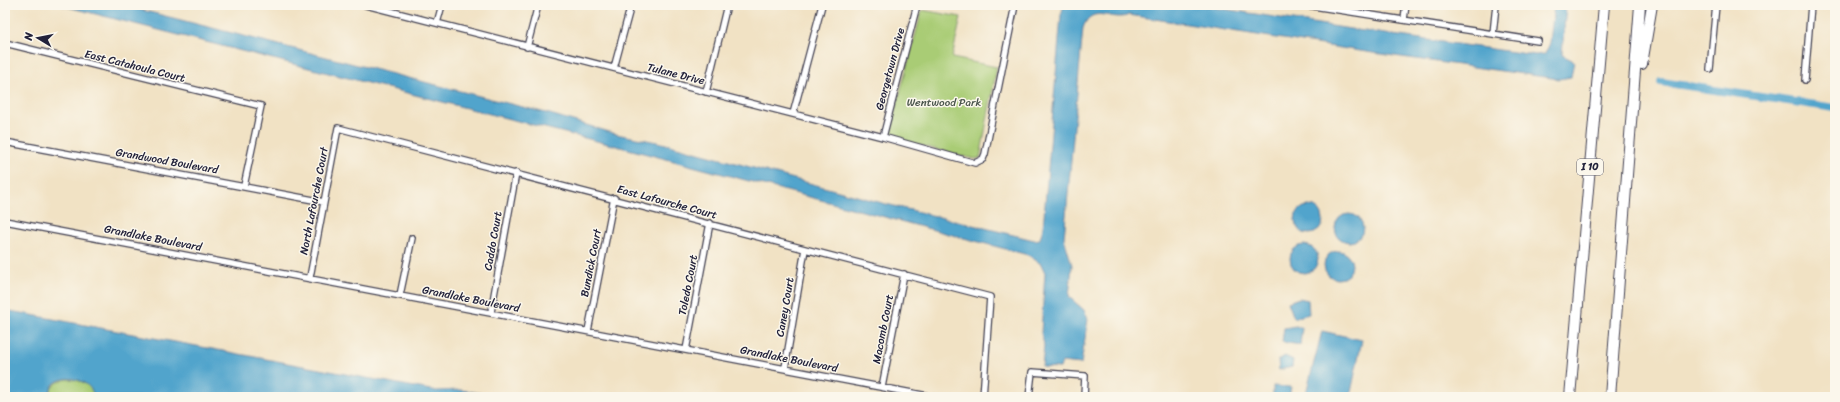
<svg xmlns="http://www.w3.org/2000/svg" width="1840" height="402" font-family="Sriracha,sans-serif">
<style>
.green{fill:#a9cc75;stroke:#667758}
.water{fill:#51a4cc;stroke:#3a6384}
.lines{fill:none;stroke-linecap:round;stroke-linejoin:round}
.canal{stroke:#51a4cc;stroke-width:8}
.minor-casing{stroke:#413f50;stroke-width:8}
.motorway-casing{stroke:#413f50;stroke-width:12}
.minor{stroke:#fff;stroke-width:5.5}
.motorway{stroke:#fff;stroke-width:10}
.labels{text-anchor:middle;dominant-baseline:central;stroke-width:3;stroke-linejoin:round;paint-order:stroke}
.shield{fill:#fbf7ec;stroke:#636270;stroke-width:1}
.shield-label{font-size:10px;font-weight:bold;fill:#22223b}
.street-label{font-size:11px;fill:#22223b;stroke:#fbf7ec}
.park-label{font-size:11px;fill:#4a554c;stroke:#fbf7ec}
</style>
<rect width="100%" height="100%" fill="#fbf7ec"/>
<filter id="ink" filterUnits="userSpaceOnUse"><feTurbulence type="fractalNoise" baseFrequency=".025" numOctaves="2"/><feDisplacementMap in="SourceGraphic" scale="8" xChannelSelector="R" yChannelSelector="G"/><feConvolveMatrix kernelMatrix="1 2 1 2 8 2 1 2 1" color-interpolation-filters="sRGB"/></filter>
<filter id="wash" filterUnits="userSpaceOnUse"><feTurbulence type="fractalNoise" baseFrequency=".012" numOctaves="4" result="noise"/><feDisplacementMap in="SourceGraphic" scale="16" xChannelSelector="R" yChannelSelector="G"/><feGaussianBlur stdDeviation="0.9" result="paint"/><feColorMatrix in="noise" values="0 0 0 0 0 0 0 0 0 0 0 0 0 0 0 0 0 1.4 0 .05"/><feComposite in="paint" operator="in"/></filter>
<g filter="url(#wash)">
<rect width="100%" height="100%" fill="#f1e2c4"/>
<path class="green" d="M922,10l39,7 -9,41 45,9 -17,91 -6,1 -86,-22z
M68,379c12,1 24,4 26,18h-46c3,-11 8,-16 20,-18z"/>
<path class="water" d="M60,5h62l428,109 66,20 46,9 224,61 148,36 6,-1 3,-11 18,-213 3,-10h134l159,25 178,25 10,-1 5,-11 4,-38h12l-4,50 12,6 -3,16 -12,2 -186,-26 -244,-38c-17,8 -37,-13 -46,13l-19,210 8,27 -3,32 15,13 4,9 -7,45 -19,-2 -2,6 -18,-1 2,-22 -3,-12 4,-60 -4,-9 -13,-9 -396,-105z
M1295 220a14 14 0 1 1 28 0a14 14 0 1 1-28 0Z
M1335 228a14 14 0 1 1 28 0a14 14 0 1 1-28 0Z
M1290 259a14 14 0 1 1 28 0a14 14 0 1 1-28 0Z
M1324 265a14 14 0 1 1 28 0a14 14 0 1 1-28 0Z
M1299,298l9,2 1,14 -15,4 -6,-16z
M5,310l431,81 25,-1 42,7h-409c-2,-16 -26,-24 -39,-14 -4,3 -5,9 -7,14h-43z
M1296,326l6,2 -2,17 -18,-3 2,-14z
M1322,331l40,9 -12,57h-45z
M1285,356l8,4 -1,7 -13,3 -1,-10z
M1273,386l18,1 -2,10h-16z"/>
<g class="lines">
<path class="canal" d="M1661,82l174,26"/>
</g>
</g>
<g filter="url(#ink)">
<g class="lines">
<defs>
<path id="minor" d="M366,5l517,132 92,26 8,-4 2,-5 30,-149
M1307,5l231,36
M1404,19l2,-14
M437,23l5,-18
M1493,34l3,-29
M5,43l256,63 -17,80
M527,47l11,-42
M614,68l17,-63
M1710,69l6,-64
M1805,80l6,-75
M706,92l21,-87
M793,114l29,-109
M883,137l34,-132
M5,142l319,60
M5,221l928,176
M310,277l28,-149 652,169 -7,100
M400,295l12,-57
M491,312l25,-139
M588,331l26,-133
M686,350l24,-127
M785,368l20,-119
M882,387l22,-113
M1029,397l3,-25 53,4 -1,21
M1835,397v-1"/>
<path id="motorway" d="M1642,64l10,-59
M1570,397l34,-392
M1610,397l30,-392"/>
</defs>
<use href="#minor" class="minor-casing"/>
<use href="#motorway" class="motorway-casing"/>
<use href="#minor" class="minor"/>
<use href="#motorway" class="motorway"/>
</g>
</g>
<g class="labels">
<rect class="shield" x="1577" y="159" width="26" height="16" rx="3"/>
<g class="shield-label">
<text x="1590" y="167">I 10</text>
</g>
<g class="street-label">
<text transform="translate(135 66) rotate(14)">East Catahoula Court</text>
<text transform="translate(890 69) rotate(-75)">Georgetown Drive</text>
<text transform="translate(676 74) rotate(14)">Tulane Drive</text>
<text transform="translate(167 161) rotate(10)">Grandwood Boulevard</text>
<text transform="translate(314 201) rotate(-79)">North Lafourche Court</text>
<text transform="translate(667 202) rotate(15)">East Lafourche Court</text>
<text transform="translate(153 238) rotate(11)">Grandlake Boulevard</text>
<text transform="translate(493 241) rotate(-80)">Caddo Court</text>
<text transform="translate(591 263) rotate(-79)">Bundick Court</text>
<text transform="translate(688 285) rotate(-79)">Toledo Court</text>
<text transform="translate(471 299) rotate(11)">Grandlake Boulevard</text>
<text transform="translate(785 307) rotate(-80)">Caney Court</text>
<text transform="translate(883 329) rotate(-79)">Macomb Court</text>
<text transform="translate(789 359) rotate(11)">Grandlake Boulevard</text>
</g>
<g class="park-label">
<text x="944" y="102">Wentwood Park</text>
</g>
</g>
<rect width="1840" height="402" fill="none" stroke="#fbf7ec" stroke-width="20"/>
<g transform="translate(38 38) rotate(280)" stroke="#fbf7ec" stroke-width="3" paint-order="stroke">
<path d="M0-3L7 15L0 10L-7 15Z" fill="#22223b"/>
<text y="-6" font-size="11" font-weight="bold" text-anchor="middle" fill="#22223b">N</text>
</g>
</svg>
